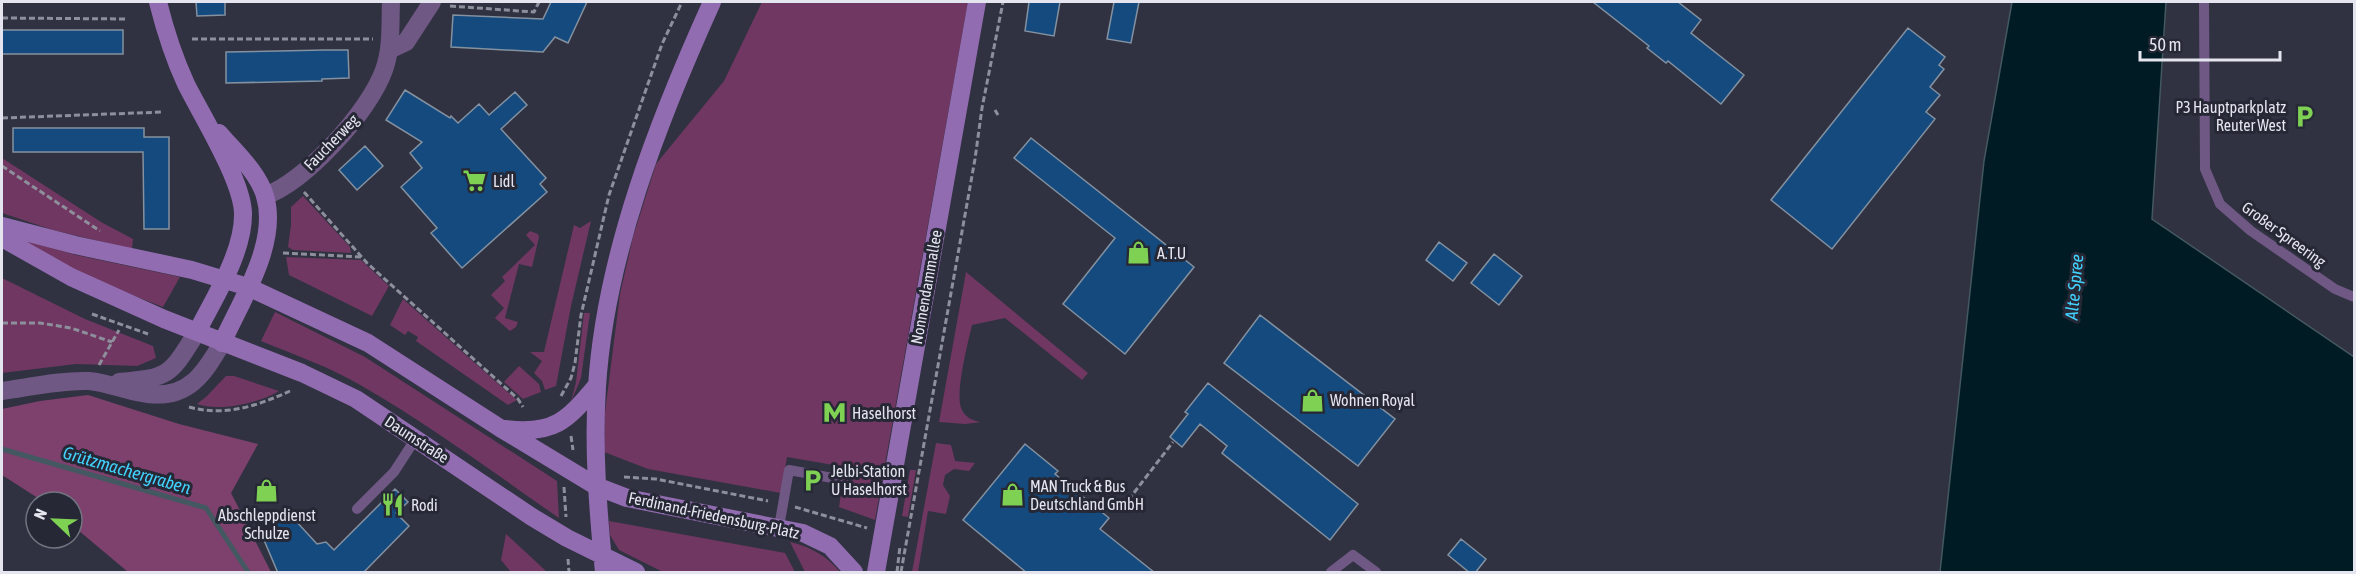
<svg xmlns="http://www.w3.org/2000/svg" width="2356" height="574" font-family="'Asap Condensed',sans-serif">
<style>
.green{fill:#6f3761}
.forest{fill:#7e416e}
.water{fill:#001b24;stroke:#445861;stroke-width:1.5}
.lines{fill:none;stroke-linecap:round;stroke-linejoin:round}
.stream{stroke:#445861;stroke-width:5}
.building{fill:#144a7e;stroke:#8491a0;stroke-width:1.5}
.path{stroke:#8e8f9c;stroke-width:3;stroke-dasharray:6 3;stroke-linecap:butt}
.lane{stroke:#705884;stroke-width:10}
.street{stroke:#705884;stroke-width:18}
.secondary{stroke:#926cb1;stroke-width:18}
.labels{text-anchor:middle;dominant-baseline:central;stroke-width:6;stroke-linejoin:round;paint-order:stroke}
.poi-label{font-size:16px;fill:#e4e5ef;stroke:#262836;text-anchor:start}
.street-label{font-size:16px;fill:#e4e5ef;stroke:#262836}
.water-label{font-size:18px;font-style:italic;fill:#42d2fe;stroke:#262836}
</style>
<rect width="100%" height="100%" fill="#303241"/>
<path class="green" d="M762,2h206l-93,518 -36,-13 6,-40 -58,-10 -6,36 -133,-24 -44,-17 1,-40 15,-118 13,-57 23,-73 68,-83z
M2,158l99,64 32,17 -1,10 -79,-19 -51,-17z
M303,196l47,51 1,6 -58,-3 -5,-3 3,-22v-18z
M591,221l-20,85 -15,80 -11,4 -3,-9 -8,-8 8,-12 -12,-9h14l30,-127 6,3z
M530,231l8,3 1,3 -7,30 -13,-3 -14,54 13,4 -2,5 -6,4 -15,-13 9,-10 -13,-13 14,-14 -3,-4 33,-32 -9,-10z
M23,240l53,15 104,22 -17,30 -67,-26 -76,-38z
M286,257l75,3 28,26 -17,30 -83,-41z
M966,272l122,101 -6,7 -77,-62 -33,7c-4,18 -18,71 -10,85 4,8 11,11 19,12l-16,2 -26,-2z
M2,278l83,41 68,27 3,12 -19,8 -61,-2 -74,9z
M403,299l100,89 14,12 -9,5 -92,-64 2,-4 -10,-6 -3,4 -15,-10z
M275,312l90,45 192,124 2,37c-65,-45 -129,-93 -197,-132 -32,-19 -67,-31 -101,-45z
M584,313h6l-9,65 -10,24 5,-20z
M519,366l20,18 2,8 -18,7 -19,-17z
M226,376h8l45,15c-19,12 -61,21 -82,13l10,-8z
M936,443l15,2 4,16 20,2 -6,8 -15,-2 -9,6 -2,10 7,11 -4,18 -18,-3 -10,61h-6z
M910,470h6l-8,47 -6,-1z
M609,521l176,32 10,19h-132l-44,-22 -9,-15z
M506,534l41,38h-36l-10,-12z
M790,542c21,5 37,14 50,30h-35z"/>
<path class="forest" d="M88,395l91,29 79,20 -27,49 40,79h-143l-56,-47v-23h-28l-42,-27v-66l38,-8z"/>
<path class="water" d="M2012,2h154l-14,217 202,138v215h-414l44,-411z"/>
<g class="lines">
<path class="stream" d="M2,449l204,59 42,64"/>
</g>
<path class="building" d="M196,2h29v13l-28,1z
M551,2h36l-19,41 -13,-6 -12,15 -92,-5 2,-32 90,4z
M1029,2h31l-6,34 -29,-5z
M1114,2h25l-8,41 -24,-4z
M1593,2h85l23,18 -10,13 53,42 -23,29 -53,-43 -2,2 -19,-15 2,-2z
M1908,28l37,29 -6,8 5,4 -14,18 10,8 -14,17 9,7 -103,130 -61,-49z
M2,30h121v24h-121z
M325,50h23l1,28 -27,1v2l-96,2v-31z
M405,90l45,28 1,-2 7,7 21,-19 10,11 26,-23 12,13 -26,24 45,49 -6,6 7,8 -85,76 -31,-35 6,-5 -36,-41 21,-19 -12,-15 12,-11 -36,-22z
M13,128h131v9h25v92h-25l-1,-77h-130z
M1031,138l163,129 -69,87 -62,-50 52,-66 -101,-80z
M365,146l18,20 -26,24 -18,-20z
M1439,242l28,21 -14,18 -27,-21z
M1494,254l28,22 -23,29 -28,-22z
M1260,315l135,104 -37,47 -134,-103z
M1208,383l150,121 -28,36 -108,-87 5,-7 -27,-22 -18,23 -12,-10 18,-23 -3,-2z
M1025,444l33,27 -3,3 54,44 -9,11 55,44h-128l-64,-53z
M395,489l13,13 -12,11 13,13 -46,47h-85l-14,-33 18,-27 13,7 22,24 9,-2 8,8z
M1461,539l25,20 -11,14h-5l-22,-18z"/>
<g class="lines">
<path class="path" d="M450,6l84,6 5,-10
M2,18l126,1
M192,39h181
M995,110l3,5
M2,118l161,-6
M2,166l98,65
M304,192l63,71 151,136 5,8
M283,253l79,4
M92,314l56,20
M2,323h38l31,5 41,14
M99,365l20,-35
M561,396l10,-18 4,-15 6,-48 28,-120 53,-151 20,-42
M189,407c36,10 68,-1 101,-16
M571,436l2,14
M624,477l32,2 112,22
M564,487l2,30
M795,507l72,21
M1123,507l50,-65
M568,559l1,13
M897,572l3,-26
M901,572l74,-413 7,-51 21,-106"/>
<path class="lane" d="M2204,2l1,167 15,35 31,27 84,58 19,8
M357,509l37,-37 22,-34
M779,527l10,-57 49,9
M1331,572l22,-17 23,17"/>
<path class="street" d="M389,50l17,-8 26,-40
M265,196c41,-15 104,-84 119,-126 8,-22 6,-45 7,-68
M119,382c51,-4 51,-7 78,-50
M2,391c28,-4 58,-11 87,-10 21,2 39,11 59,13 40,5 56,-20 74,-51"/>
<path class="secondary" d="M158,2c7,28 16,56 28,82 16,32 56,96 57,129 1,39 -29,85 -46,119
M219,133c16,19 39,39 46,63 14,47 -24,105 -43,147
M2,226l73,19 117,25 56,17 120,56 132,85 96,58 31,12 176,35 27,13 24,26
M2,238l69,39 93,42 138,54 54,26 176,118 35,21 69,34
M505,429c49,6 62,-8 92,-44
M604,572c-6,-62 -11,-123 -7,-185 8,-131 62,-268 115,-385
M876,572l101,-570"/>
</g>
<defs>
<symbol id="parking-bare" viewBox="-9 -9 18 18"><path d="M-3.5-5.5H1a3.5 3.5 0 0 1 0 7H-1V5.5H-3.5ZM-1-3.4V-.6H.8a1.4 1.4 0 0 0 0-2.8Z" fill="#7ed153" stroke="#262836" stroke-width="2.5" paint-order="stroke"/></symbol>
<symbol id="supermarket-bare" viewBox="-9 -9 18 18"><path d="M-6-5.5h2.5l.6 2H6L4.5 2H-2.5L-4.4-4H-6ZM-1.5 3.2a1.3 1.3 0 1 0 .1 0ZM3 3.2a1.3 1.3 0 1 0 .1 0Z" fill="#7ed153" stroke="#262836" stroke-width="2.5" paint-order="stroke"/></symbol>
<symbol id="shop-bare" viewBox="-9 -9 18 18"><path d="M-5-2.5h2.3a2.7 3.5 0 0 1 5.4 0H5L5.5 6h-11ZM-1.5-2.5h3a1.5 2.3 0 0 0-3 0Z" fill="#7ed153" stroke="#262836" stroke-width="2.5" paint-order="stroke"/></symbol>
<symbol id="metro-bare" viewBox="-9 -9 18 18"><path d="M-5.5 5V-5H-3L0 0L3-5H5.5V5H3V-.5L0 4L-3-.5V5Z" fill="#7ed153" stroke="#262836" stroke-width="2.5" paint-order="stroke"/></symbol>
<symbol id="restaurant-bare" viewBox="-9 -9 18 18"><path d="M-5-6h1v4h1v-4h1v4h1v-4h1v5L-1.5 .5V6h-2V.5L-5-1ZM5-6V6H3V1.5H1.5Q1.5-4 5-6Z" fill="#7ed153" stroke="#262836" stroke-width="2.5" paint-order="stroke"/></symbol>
</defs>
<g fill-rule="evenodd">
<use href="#parking-bare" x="2288" y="100" width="33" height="33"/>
<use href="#supermarket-bare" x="458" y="164" width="33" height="33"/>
<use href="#shop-bare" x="1122" y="236" width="33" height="33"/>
<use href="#shop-bare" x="1296" y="384" width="33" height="33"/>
<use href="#metro-bare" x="818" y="396" width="33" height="33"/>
<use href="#parking-bare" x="796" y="464" width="33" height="33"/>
<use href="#shop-bare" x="250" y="474" width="33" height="33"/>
<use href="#shop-bare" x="996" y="478" width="33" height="33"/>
<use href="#restaurant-bare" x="376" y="488" width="33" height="33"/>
</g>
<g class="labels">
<g class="poi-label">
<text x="2286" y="107" text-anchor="end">P3 Hauptparkplatz<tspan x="2286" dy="18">Reuter West</tspan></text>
<text x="493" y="181">Lidl</text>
<text x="1157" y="253">A.T.U</text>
<text x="1330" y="400">Wohnen Royal</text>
<text x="852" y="413">Haselhorst</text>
<text x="831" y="471">Jelbi-Station<tspan x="831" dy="18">U Haselhorst</tspan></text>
<text x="1030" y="486">MAN Truck &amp; Bus<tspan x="1030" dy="18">Deutschland GmbH</tspan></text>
<text x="411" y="505">Rodi</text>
<text x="267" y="515" text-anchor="middle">Abschleppdienst<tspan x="267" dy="18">Schulze</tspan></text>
</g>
<g class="street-label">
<text transform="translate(331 142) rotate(-46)">Faucherweg</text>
<text transform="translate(2284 234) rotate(36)">Großer Spreering</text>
<text transform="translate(926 287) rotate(-80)">Nonnendammallee</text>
<text transform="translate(417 439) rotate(33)">Daumstraße</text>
<text transform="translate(714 515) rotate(12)">Ferdinand-Friedensburg-Platz</text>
</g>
<g class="water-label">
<text transform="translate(2074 287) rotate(-85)">Alte Spree</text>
<text transform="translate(127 470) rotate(16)">Grützmachergraben</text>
</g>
</g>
<rect width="2356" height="574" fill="none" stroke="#e4e5ef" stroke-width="6"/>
<g transform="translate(54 520) rotate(293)"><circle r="28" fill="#262836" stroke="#727480" stroke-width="1.5"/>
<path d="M0-4.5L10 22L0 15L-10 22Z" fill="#7ed153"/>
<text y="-9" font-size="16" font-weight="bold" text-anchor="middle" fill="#e4e5ef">N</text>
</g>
<path d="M2140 51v9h140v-9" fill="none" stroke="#e4e5ef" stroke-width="3"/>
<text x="2149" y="51" font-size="18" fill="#e4e5ef" stroke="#262836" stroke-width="4.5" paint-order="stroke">50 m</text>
</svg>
